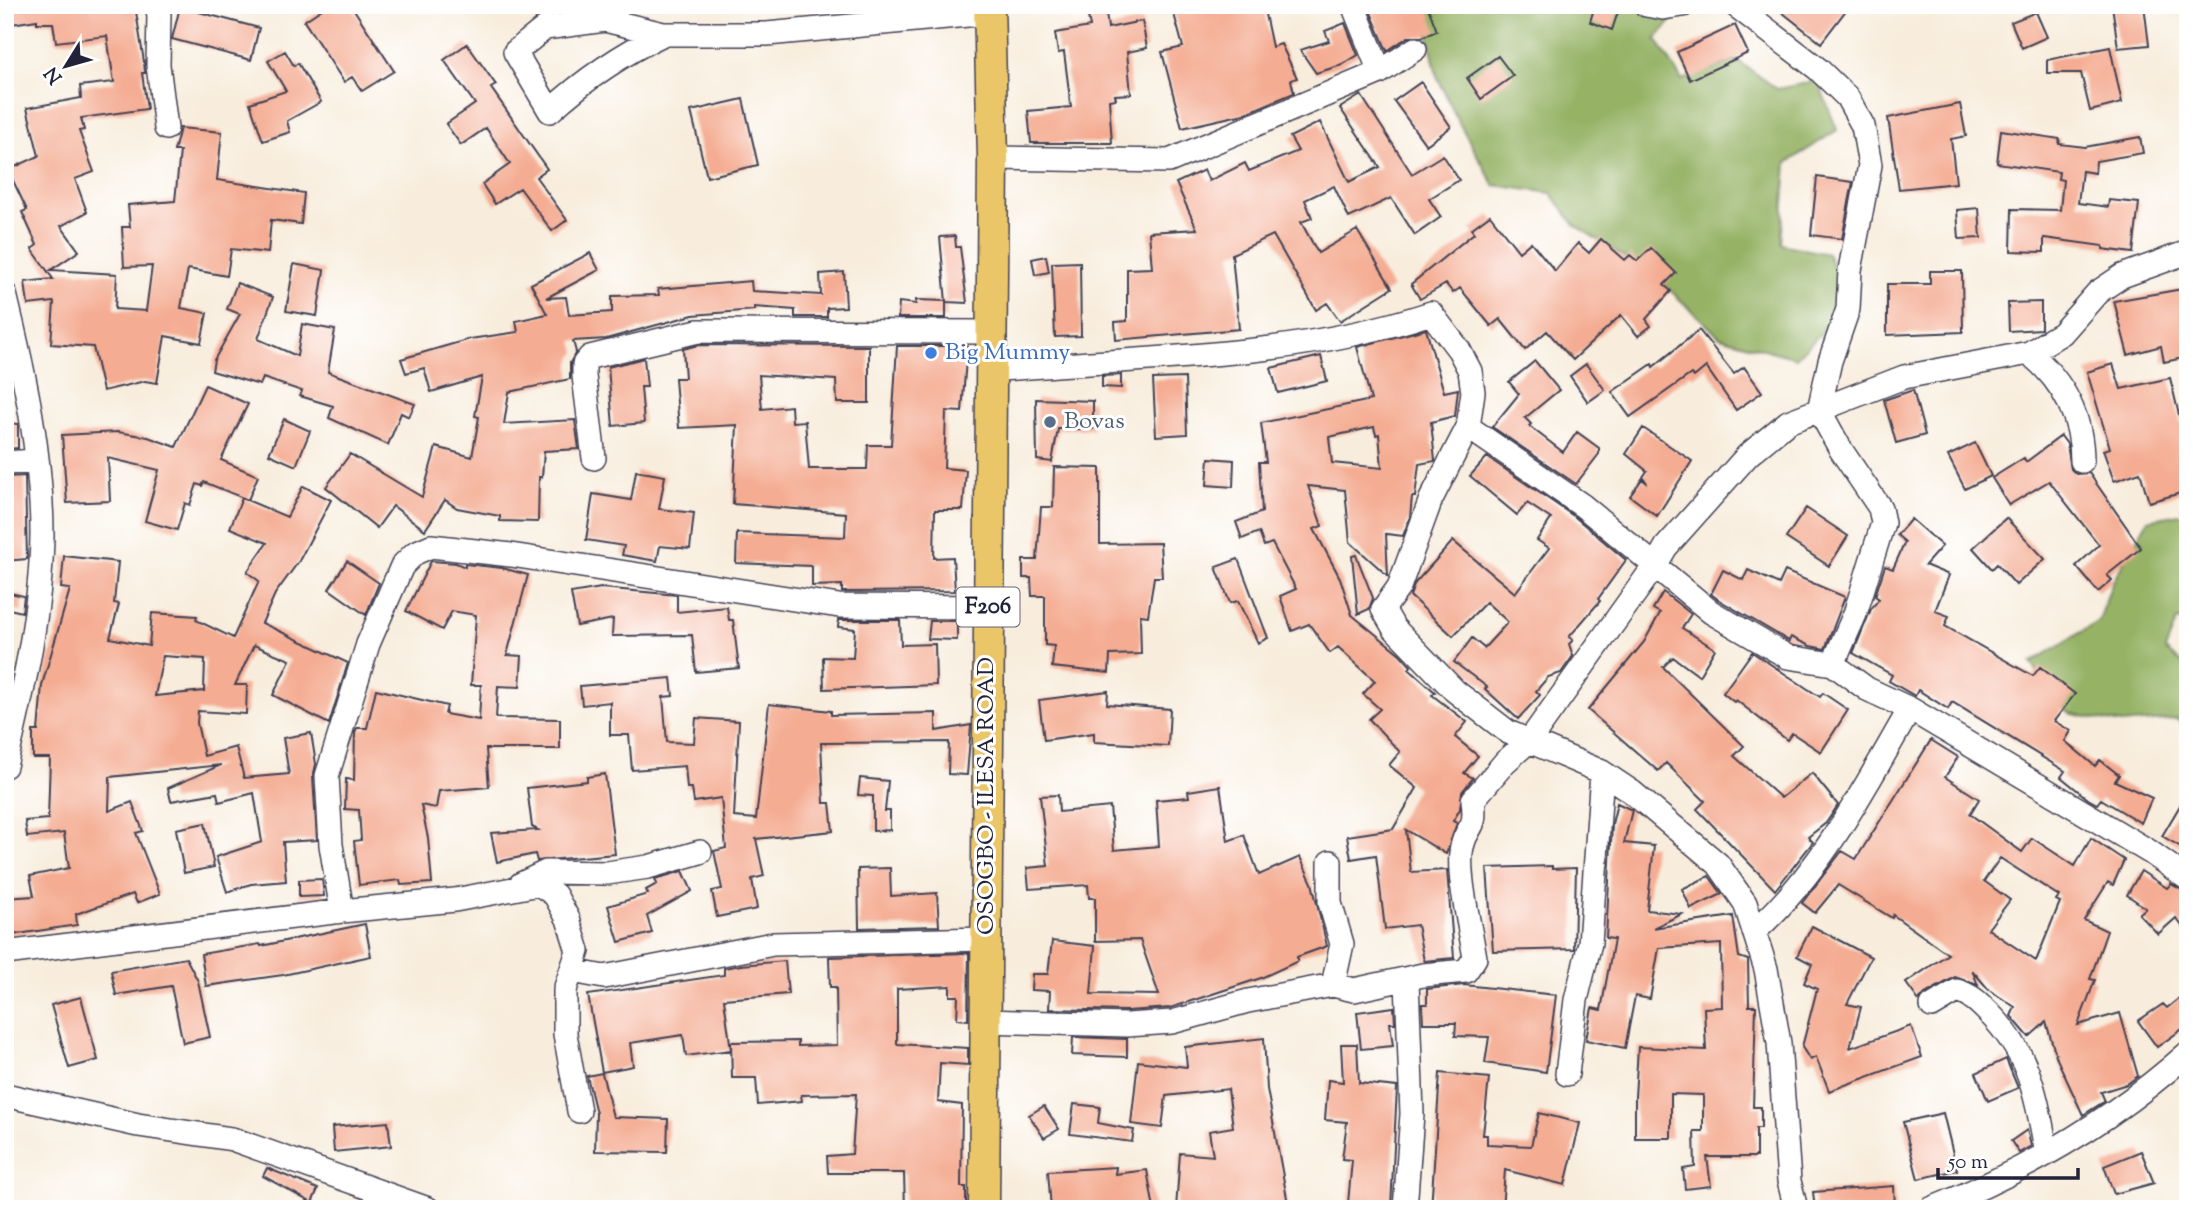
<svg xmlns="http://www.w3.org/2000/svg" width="2193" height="1214" font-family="'Sorts Mill Goudy',serif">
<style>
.forest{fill:#95b265;stroke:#5c6a50;stroke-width:2}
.building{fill:#f4ac92;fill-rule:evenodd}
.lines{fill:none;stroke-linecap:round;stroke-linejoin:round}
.minor-casing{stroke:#424053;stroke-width:26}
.major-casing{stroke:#424053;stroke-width:33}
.minor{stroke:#fff;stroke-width:23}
.major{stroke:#ebc669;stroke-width:30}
.shop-dot{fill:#3f7fe0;stroke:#fff;stroke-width:2.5}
.service-dot{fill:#5c6f8a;stroke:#fff;stroke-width:2.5}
.labels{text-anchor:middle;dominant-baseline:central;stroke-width:6;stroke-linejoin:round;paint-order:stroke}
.shield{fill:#fff;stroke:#646476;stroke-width:2}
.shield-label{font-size:23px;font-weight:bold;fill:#22223b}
.shop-label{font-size:24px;fill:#366cbe;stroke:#fff;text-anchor:start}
.service-label{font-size:24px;fill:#4e5e75;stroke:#fff;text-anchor:start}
.street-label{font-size:24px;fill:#22223b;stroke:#fff}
</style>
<rect width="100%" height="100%" fill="#fff"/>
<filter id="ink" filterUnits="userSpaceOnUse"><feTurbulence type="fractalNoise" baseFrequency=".0143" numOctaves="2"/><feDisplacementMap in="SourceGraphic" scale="14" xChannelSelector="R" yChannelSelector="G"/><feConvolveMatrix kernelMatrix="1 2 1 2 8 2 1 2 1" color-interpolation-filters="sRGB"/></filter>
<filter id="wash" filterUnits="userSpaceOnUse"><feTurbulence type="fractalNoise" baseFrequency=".00686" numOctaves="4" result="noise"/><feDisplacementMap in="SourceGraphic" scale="28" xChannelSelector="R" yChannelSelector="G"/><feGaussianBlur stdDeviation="1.57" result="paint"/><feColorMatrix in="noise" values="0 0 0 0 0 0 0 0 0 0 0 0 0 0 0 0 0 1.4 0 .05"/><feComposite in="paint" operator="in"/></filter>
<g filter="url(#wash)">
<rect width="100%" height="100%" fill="#f8eddd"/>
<path class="forest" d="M1422,5h263l-29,34 26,41 55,-20 40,29 41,-8 19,49 -50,33 -6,81 46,10 15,29 -14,43 -32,32 -76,-21 -62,-58 -83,-54 -24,-32 -57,-8 -36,-64 -21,-45z
M2179,514l9,2v106l-11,-2 -12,30 23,18v59l-12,-8 -55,5 -52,-11 -38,-50 68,-42 13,-38 36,-63z"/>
<g id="blocks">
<path class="building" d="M5,5h130l9,57 1,11h-3l5,36 -66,9 3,12 -5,1 15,41 -19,7 12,33 -26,14 18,25 -28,19 66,4 -2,35 31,2 6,-45 -28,1 -2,-40h8l-2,-22 47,-4 5,-50h-6l6,-23 42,4 -5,48 87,13 -3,31 -30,-4 -3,33 -37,-4 -4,27 -39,-7 -7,39 26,5 -6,30 -36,-7 -8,47 -12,-2 -42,10 -10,-44 -42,-3 3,-42 -26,3 -3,-23 28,-3 -21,-30 5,-4 -15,-33 5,-2 -19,-40 31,-14 -12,-48 54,-10 -1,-12 34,-4 -7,-46 -51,6 -3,-19h-16v-3l-32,5z
M328,5h23l43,66 -32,20 -10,-14 -8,5 -40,-61z
M1086,5h19l3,23 34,-7 5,27 -20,4 4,42 -16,1 1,4 -7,1 3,43h-81l-3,-32 43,-4 -7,-55 -6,1 -3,-20 35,-6z
M1208,5h55l9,42 9,-3 16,34 -6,2 3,13 -50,21 -62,14 -20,-76 21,-5 -9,-33z
M1375,5h52l10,26 -15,6h-14l-21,14 -18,-43z
M1595,5l23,7 -6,18 -22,-8z
M1773,5h77l-29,38z
M2112,5h32l5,40 -31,3z
M180,7l79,21 -8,32 -79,-21z
M2036,12l11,25 -25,11 -11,-26z
M1345,23l13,32 -16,10 -26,8 -16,-23 29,-9 -4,-10z
M1735,25l13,28 -58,27 -13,-28z
M467,44l29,41 -5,3 56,81 -11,8 31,43 -15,11 -32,-43 -25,16 -13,-20 28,-20 -24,-36 -25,17 -15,-21 29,-20 -31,-44z
M2110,47l12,56 -32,8 -9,-38h-34v-13z
M285,51l9,15 4,-3 23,39 -34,19 3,11 -27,9 -13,-38 36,-12 -18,-30z
M1498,56l15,20 -32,23 -14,-21z
M1421,82l30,45 -25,18 -32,-44z
M1361,95l51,79 31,-19 16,25 -30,19 12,18 -26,18 -24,-37 -42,20 -15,-32 -29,14 7,18 -11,4 17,31 39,-23 35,58 -52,33 -13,-18 -11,7 -43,-75 -41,19 7,75 -123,11 -1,-18 12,-1v-52l25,-1 -3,-36 48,-3 -21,-46 28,-13 5,11 36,-18 4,8 49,-20 -8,-14 30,-15 29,60 31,-15 -40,-59z
M743,99l15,66 -51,12 -16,-66z
M1960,104l6,32 -15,3 5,44 -57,6 -11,-71z
M2001,130l59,9 -1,5 26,3 55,-10 3,16 -47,8 -1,12 -13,-2 -4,32 30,4 1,-7 30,3 -6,50 -30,-4v-3l-59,-8v14l-33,-1 1,-42 48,1 3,-30 -5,-1 1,-7 -62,-9z
M1817,177l36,5 -11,57 -31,-4z
M1979,208l2,30 -22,1 -2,-29z
M1490,215l29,37 12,-10 24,29 23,-28 11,10 12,-14 24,21 5,-5 7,6 14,-13 25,25 -12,12 7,6 -25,28 5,7 -13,10 -17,-21 -48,45 -26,-29 -22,19 -25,-31 -9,7 -31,-38 -7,5 -7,-9 -26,15 -9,-15 63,-51 -3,-4z
M955,236l1,11h4l7,56 -21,-1 -6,-65z
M590,253l9,17 -53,28 20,-1 3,18 43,-3v-16l47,-1 -1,-6 93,-8 1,10 69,4 -1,-21 24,-2 2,35 -19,1v9h-32v-7l-41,-3v3l-61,5 -87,24 -33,2 3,11 -6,11v16l-61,13 -5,32 71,-4 4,29 -35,2 -2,26h-3l-1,45 -38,-1v-5l-43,-8 -12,-8 -20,30 -32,-24 -16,22 -51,-41 24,-33 72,43 14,-50 36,10 7,-40 -4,-1 7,-39 -51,15 -7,-24 -18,5 -5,-14 69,-20 48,-7 -2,-11 31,-7 -16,-30z
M1046,256l3,16 -14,3 -3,-16z
M1080,262l1,74 -26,1 -3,-74z
M294,264l30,6 -7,46 -31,-5z
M1930,271h32l1,61 -76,3v-51h43z
M237,283l36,14 -15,42 39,17 5,-32 33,6 -7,42 87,32 -6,13 -8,-4 -13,32 -59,-27 4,-12 -33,-10 2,-5 -39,-13 -3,7 -48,-14 2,-11 26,-46 -13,-5z
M2188,288v69l-24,5 -3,-16 -33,9 -14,-54z
M916,300l30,1v17h-48l1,-16 17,2z
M2041,302v27l-32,2 -1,-28z
M1426,329l18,63 14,-3 -3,27 -24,6 4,39 -16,3 -4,33h-3l-2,20 -7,19 -17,-2 2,42 -38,-34 -5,-52 -37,-4 14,40 -8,3 26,49 12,37 48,39 11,12 -2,3 26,23 -3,3 35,27 -12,15 23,19 -14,17 9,5 -11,14 -2,17 -7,12 4,2 -11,31 -40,-24 5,42 36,-2 7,88 -30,3 -7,-36 -32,4 -9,-74 -25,4 -4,-23 46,-7 24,-41 -28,-23 11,-13 -31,-33 11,-10 -17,-15 12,-13 -37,-34 -8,6 -21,-29 -17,7 -12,-35 16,-7 -24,-46 -8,3 -5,-14 -17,7 -6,-17 26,-10 -3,-50h7l-5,-39 110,-23 -14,-53zM1374,427l2,8 3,-1 3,34 -50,-5 -3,-26z
M1699,330l35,44 10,-7 18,25 -26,18 -30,-43 -12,10 -3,-3 -61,43 -18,-25 40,-28 1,3z
M698,345l171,1v57h-32l-1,-23 -77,-5 3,34 29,-3 1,16 13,-1 4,48h58l1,-24h23l6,-99h70l-5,66 -16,-1 -2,57 22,2 -3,40h-28l-1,48 19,-1 2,34 -113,1v-7l-30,1v-20l-76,-3 1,-30 108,4 1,-24 -113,-9 4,-79 -58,3 -4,-50h10l-2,-29z
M1321,356l6,25 -49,12 -7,-25z
M644,358l3,29h-6l3,36 -31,3 -5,-59z
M1535,361l24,29 -34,28 6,6 -2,2 34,26 14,-20 22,16v6l-23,30 -84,-57 27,-33 -10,-12z
M1586,364l19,26 -17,12 -18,-26z
M2113,364l8,25 49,-11 11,45 7,-2v70l-39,11 -9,-30 -26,9 -11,-31 7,-2 -23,-76z
M1121,375v13l-19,-1v-11z
M1185,378l2,56 -31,2 -3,-57z
M205,385l43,19 -27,56 37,16 -10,24 -44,-18 -2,4 -5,-2 -7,21 -5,-2 -8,27 -32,-9 14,-51 -51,-12 2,43 -43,2 -5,-68 56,-3 30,5 28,10z
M1913,390l12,45 -29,8 -12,-43z
M1036,399l57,2v28h-35l-6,33 -15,-2z
M284,419l26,12 -14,35 -27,-12z
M5,423l13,1v24l-13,1z
M1643,428l49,33 -35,55 -27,-20 12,-17 5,4 -4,-6 4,-6 -21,-17z
M2061,436l6,8 4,25 5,5 13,-1 52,75 -34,27 5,5 -14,12 -22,-26 23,-21 -50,-64 -40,24 -17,-27 32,-20 2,4z
M1975,443l16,33 -26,13 -17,-33z
M1487,457l88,60 51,43 -28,39 2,2 -31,36 4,3 -4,4 4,12 -12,17 -13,4 -12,14 4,4 -22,24 -33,-30 2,-2 -33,-25 18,-24 12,10 24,-26 -22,-20 -33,34 -43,-40 5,-13 38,-42 62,52 34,-45 -12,-8 14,-21 -24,-16 -10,12 -47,-39z
M1209,458l25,2 -1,27 -26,-2z
M1054,467l46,1v76l60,-1 2,34h-8l-6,39 -8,-1 1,39 -31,1 -1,18 -57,-6 2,-21 -9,-1v-49h-13l-1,-18h-8v-18h14l4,-53h12z
M636,471l29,5 -6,33 35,4 -4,36 -30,-3 -3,15 -35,-6 2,-9 -38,-6 7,-46 38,6z
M25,476l2,83 -22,2v-84z
M303,486l28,14 -32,61 -24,33 -13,29 86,40 -19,61 -56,-29 17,-35 -36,-15 -19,40h12l-1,29 -48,-3 -1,12 7,33 32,-9 8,31 45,-4 -6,-36 28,-5 5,31 -3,13 4,63 -34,2 3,39 -35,3 -24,8 -11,-35 46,-15 -8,-49 -35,9 -2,-9 -46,8 -3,-13 53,-23 -111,12 -1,34 23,-9 11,29 -7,2 24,61 -23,9 -4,-9 -57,20 1,11 -72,11v-38l29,-2 -4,-20 39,-8 -5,-35 -37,4 -2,-16 23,-2 2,-61h-17v-27h5l4,-46 28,-96 -9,-1 3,-32 54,6 -4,41 5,1 -9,34 39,8 3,-33 45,3 -1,4 37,18 26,-57 -12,-9 20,-29 -37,-15 12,-30 45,19zM163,656l42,3 -1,32 -49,5z
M1806,508l42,28 -19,30 -43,-28z
M2006,518l39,41 -29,26 -19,-21 -5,5 -19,-21z
M1911,519l31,27 -17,19 24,10 -14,36 14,5 -4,10 88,50 7,-9 35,27 -21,27 17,10 -6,10 30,25 5,-6 19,15 -4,6 37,17 -11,25 -40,-24 -4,5 -9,-5 -27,-22 4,-6 -113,-69 -4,7 -30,-19 -3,6 -26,-15 3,-6 -39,-22 18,-44 8,-10 -4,-3 10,-30 8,3 12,-27 -8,-7z
M1356,555l17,43 -4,11 -11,5 -6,-58z
M1238,559l30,79 -10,5 -20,-42 -8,2 -14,-36z
M347,561l32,22 -13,32 -37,-26z
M431,561l25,2 9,4v-3l37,4 26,7 -21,80 15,1 -2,31 -22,-1 -2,32 64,1v30h-74l3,38 -50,4 -3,17 -15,-3 7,33 4,45 -31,2 -1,-5 -41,5 -5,-44 7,-1 -2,-30 -14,-1 1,-30 8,1 1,-48 2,-4h10l9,-39 71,17 -2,8 34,6 2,-35h-10l5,-70 -24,-4 -10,19 -36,-19z
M1723,570l20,10 5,-10 31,14 6,-13 60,26 -20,52 -15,-3 -19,-9 -2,4 -70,-41 -8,-6z
M601,588l76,7v17l50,-5 2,13h4l6,48 -43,4 -4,-37 -80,1 1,-17 -36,7 -6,-33z
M5,592l19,4 -2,16 -17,-4z
M1663,592l28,22 -9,14 33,21 -16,27 -26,-19 -10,10 81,79 -10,10 47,42 31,-25 26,32 -12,18 -18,14 5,5 -38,48 -78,-81 8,-8 -39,-38 -8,8 -70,-61 56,-68 16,-29 -7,-4z
M839,620h61l1,25 34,-1 1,41 -112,4 -1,-32 30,1 2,-29 -17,-2z
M930,621h27v19l-29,-1z
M1752,652l68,45 3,-4 25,17 -27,42 -29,-19 -5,7 -51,-40 -2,2 -11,-9z
M671,678l2,18 -10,1 4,45 27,1 2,-25 43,3 -5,96 22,2 13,-115 62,7v4l105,-2v18l35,-6 -4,50 -19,-1 1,-32 -128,1 3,60h6l3,28 -77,8 8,37 -12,3 5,30 -40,8 -5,-26 10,-2 -8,-38 12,-3 -5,-50 -27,4 -2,-14h-5l-2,-22 -53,4 -3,-35h-19v-33l-28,3 -2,-19z
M1108,691l-1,13 63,5 -2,37 -74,-4v-9l-50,7 -5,-40z
M1931,740l27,17 -13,20 34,22 -9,15 52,38 10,-14 43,28 16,-28 33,22 -11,25 -5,-3 -24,38 23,11 -17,48 5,1 -17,45 42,-12 18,63 -11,8 -26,8 4,9 -22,14 -26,-56 -11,-37 -17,15 -18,-21 4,-9 -26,-17 -17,-20 6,15 -23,-8 -30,17 -6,7 -13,-18 42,-29 -55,-39 -1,3 -54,-33 -23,28 -13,-10 40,-52 14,8zM2000,858l59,38 -3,4 4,2 -24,59 -48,-32 22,-29 -26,-19z
M605,774l10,80 -78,7 -2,-7 -38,8 -6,-29 47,-3 -6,-3 -5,-39 60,-7v-4z
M860,778l28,3 -3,30h5v19l-17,1v-35l-15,-1z
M1220,786l8,55 16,-6 15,40 41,-18 12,26 15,63 -30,11 1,4 -37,17 -91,30 -43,3 -78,-2 1,-18 -19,-1 1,-16h16l4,-33 43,5 -4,48 68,1 -19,-55 -45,1v-43h-6l-1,-13 -59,4 -2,-21 21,-2 -8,-70 18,-1 1,17 51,-5 4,43 45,-4 -3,-46 33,-3 -1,-6z
M2188,792v59l-26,-15z
M1617,803l15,7 -8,33 30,3 -7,64 35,4 -29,14 80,-12 6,41 9,3 1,46h7l-3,101h8v21h-5v29h-49l4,29 -26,3 -2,-20 12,-2 -1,-36h9v-36l-32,-1v44h-36v-41l3,-50 68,3 -2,-42 18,-1 -1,-63 -62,4 -9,51 -15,-3 -10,52 -39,-8 6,-32 9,2 13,-71 -8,-1 6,-114z
M205,823l9,44 -30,6 -8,-44z
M1552,866v3l24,-1 -2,81 -81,2 -6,-83z
M890,868l1,28 46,-3 2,33 -80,2 -1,-59z
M683,871l9,20 -45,25 5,17 -33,9 -11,-36 40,-12 -2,-4 11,-6 -2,-5z
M2141,871l26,17 4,-4 17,9v41l-12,-16 -18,16 -19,-20 7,-6 -19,-13z
M1709,876l13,18 -31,15 -9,-20z
M322,879l2,17 -25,1v-17z
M365,924l6,32 -88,19 -77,11 -5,-32 59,-10 1,2z
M1812,926l59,31 -24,47 14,3 -11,41 61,-22 11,31 -93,34 -13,-34 -6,3 -8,-13 15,-58 -13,-6 8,-19 -15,-8z
M969,953l-1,67 -11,-1 1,-23h-8v-10l-53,3v55l71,4v17l-28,-2 -2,39 24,3 -1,82h5v22h-61l-1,-36h-76l-1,-17 25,-2 4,-60 -55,1 1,6 -44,4 -2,-27h-24l-1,-36 67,-1v5l39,-1 -1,-58h-6l-1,-30z
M186,958l12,23 12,56 -27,6 -12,-57 -55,9 -5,-24z
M785,961l3,33 -64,5 7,51 -45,6 -3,-21 -53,8 3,23 -31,6 -14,-77 136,-20v-7l17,-3z
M1464,985l92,10 -10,77 -61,-9 4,-26 -34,-1 1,-13h-33l-1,-19h5v-15z
M2188,991v34l-31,22 -19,-26 25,-17 4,4z
M81,997l17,63 -29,8 -18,-63z
M1394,1007l1,16h-5l3,23 -32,3 -4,-37z
M1073,1037l54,2v18l-55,-2z
M1264,1038l3,51 22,120h-113l4,-56 33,3 -4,-25 24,-4 -5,-38 -62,7 -4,32 -31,-4 7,-63 49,6 -2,-20z
M1341,1044h16l2,39 38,4 -6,120 -43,-4 4,-43 -10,-1 5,-37 -22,-2 3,-40 15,2z
M2006,1059l12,29 -30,13 -12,-28z
M602,1073l11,44 55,2 -1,33 -72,-1 1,-38 -9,-37z
M1440,1073l49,5 -6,57h4v9l44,2 8,-33 41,10 -15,62 -60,-15 -3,39h-71z
M1074,1104l26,3 -2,16 36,7 -2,12 -62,-8z
M1044,1106l15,23 -15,9 -15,-23z
M1943,1113l14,57 -39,9 -15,-57z
M388,1122l3,24 -57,6 -2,-25z
M2027,1130l4,16 -12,7 -8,-12z
M2141,1151l13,32 -40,11 -10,-28z
M1116,1167l-1,7 32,-4 7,39h-103l-3,-38z
M267,1168l51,21 -6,14 -49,-27z
M1894,1186l1,23h-80l-2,-17z"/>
</g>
</g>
<g filter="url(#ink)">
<use href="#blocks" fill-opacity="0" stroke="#424053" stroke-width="2"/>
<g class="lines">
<defs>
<path id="minor" d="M156,5l3,9 -1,51 8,63
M1353,5l27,67
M1646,5l17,3 20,-3
M1735,5l83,64 29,28 16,29 7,39 -20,105 -2,39 -18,52 -11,49 22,40 39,58 3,15 -28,91 -22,50
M663,34c-43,21 -78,45 -113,77l-35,-59 30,-24 60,-8 58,14h104l222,-21
M993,158l176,3 211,-89 35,-23
M5,294c19,78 37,161 37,241 -1,78 -19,156 -37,231
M2029,353c34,28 53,64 53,108
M992,370c146,-13 298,-10 439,-57l28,37 11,21 3,21 -5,35 -37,72 -32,88 -16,22 11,19 61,63 53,41 94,40 30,20 86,72 27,39 21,66 13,74 10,138 7,28
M1468,427l115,79 128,106 77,45 45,7 34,25 43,20 240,143 38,27
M594,458l-10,-82v-12l6,-7 108,-26 292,1
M5,463l31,-2
M1330,862v41l12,41 -9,41
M521,884l25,-12 61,1 41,-6 52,-15
M342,911l-11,-66 -4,-69 41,-132 34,-78 13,-13 16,-7 80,9 328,51 149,1
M1754,932c69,-62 110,-144 156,-223
M5,953l337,-42 113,-11 84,-16 16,11 13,24 10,32 -13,39v44l14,77
M572,971l32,6 169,-33 213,-5
M1932,1006l25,-15c14,4 21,11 31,21 43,43 48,85 59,142
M984,1021l143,4 45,-3 76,-21 85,-16 21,5 69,-15 43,-4 9,-13c-4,-27 -19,-87 -13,-111 5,-24 15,-14 11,-47l32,-38 25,-22 126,-176 10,-17 82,-92 40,-33 116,-45 125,-24 33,-20 36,-41 24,-16 66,-24
M1567,1074l9,-74 14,-57 12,-171
M5,1095l133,30 94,14 196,70
M1405,1209l7,-95 -5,-134
M1931,1209c93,-37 182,-89 257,-156"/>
<path id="major" d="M984,1209l9,-1051 -4,-153"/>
</defs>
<use href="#minor" class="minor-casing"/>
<use href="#major" class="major-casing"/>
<use href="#minor" class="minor"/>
<use href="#major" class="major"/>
</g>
</g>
<circle class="shop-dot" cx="931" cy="353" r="7"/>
<circle class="service-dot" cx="1050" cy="422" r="7"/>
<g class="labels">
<rect class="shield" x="956.5" y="587.5" width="63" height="39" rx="5"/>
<g class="shield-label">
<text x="988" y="607">F206</text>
</g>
<g class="shop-label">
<text x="945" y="353">Big Mummy</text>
</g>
<g class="service-label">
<text x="1064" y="422">Bovas</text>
</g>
<g class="street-label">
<text transform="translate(987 796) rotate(-90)">OSOGBO - ILESA ROAD</text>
</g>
</g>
<rect width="2193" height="1214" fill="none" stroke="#fff" stroke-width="28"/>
<g transform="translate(66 66) rotate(233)" stroke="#ffffff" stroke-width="5" paint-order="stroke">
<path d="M0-5L12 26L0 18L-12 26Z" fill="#22223b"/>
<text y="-10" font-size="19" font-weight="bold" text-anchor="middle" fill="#22223b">N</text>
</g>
<path d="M1938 1168v10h140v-10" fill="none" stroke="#22223b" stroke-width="3.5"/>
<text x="1948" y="1168" font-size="21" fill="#22223b" stroke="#ffffff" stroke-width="5" paint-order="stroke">50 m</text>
</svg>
